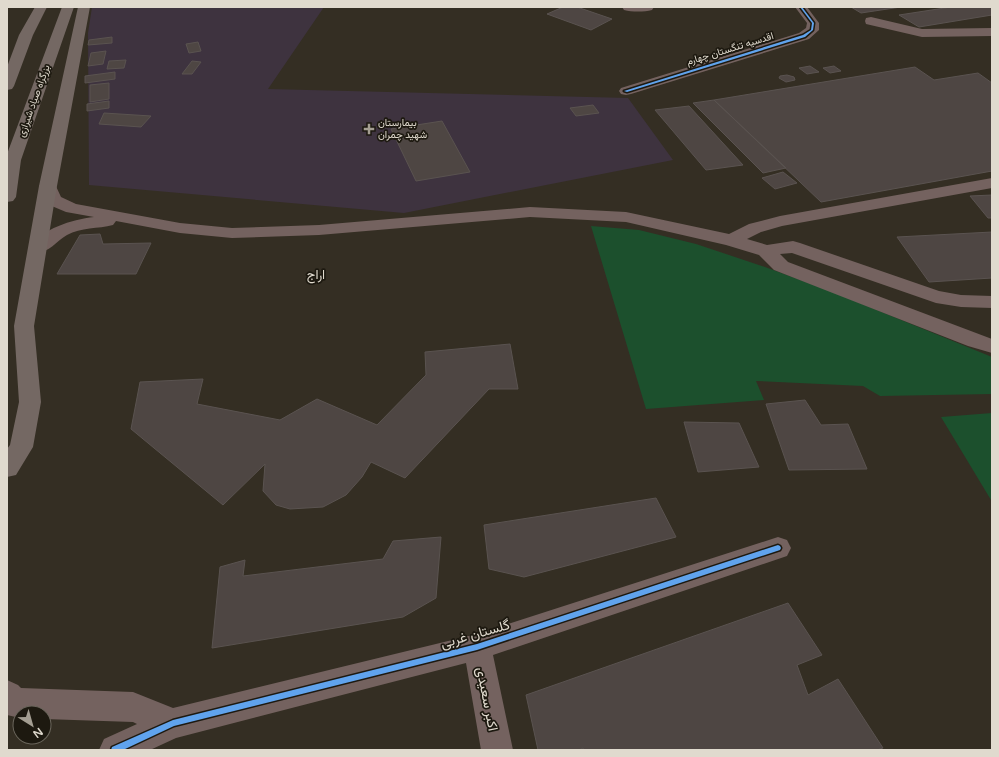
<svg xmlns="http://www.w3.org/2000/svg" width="999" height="757" font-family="'Varela Round',Vazirmatn,sans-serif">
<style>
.medical{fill:#3e333f}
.green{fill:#1c502d}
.building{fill:#4e4643;stroke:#5a5350}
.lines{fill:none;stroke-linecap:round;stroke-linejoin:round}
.minor{fill:#74625f;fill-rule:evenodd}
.highway{fill:#746863;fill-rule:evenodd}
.cycleway-casing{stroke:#1d1910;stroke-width:3}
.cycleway{fill:#60a3ed;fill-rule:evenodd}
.poi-dot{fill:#a49e92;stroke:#1d1910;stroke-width:1.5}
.labels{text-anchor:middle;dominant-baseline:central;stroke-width:3.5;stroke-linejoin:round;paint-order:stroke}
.far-street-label{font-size:10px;fill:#e0dace;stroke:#1d1910}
.far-poi-label{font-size:10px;fill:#e0dace;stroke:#1d1910;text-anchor:start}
.neighbourhood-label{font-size:13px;fill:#e0dace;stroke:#1d1910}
.near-street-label{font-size:14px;fill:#e0dace;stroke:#1d1910}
</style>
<rect width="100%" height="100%" fill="#342e23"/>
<path class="medical" d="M92,7h232l-56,82 360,9 45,62 -269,53 -315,-28 -1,-152z"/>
<path class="green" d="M591,226l48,4 57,14 69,23 65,24 162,66v37l-112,2 -17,-10 -107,-5 8,19 -118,9z
M992,413v87h-1l-50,-83z"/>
<path class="building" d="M563,7h14l35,12 -21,11 -44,-16z
M851,7h50l-40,6z
M951,7h41v8l-73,12 -20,-12z
M112,37v6l-24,2 1,-5z
M198,42l3,9 -12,2 -3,-9z
M106,51l-3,13 -15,2 3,-13z
M126,60l-2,8 -17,1 2,-8z
M192,61l9,1 -9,12h-10z
M810,66l9,6 -12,2 -8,-6z
M834,66l7,5 -11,2 -7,-5z
M915,67l19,13 44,-7 14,10v88l-171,31 -107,-102z
M115,72v7l-30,4v-7z
M787,75l7,2 1,3 -9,2 -7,-4 1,-2z
M109,83v16l-19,3v-17z
M714,100l72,68 -23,5 -70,-70z
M109,101v7l-22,3v-7z
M593,105l6,8 -23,3 -6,-8z
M689,106l54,59 -37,5 -51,-60z
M104,113l47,3 -10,11 -42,-3z
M442,121l28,51 -54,9 -25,-52z
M783,172l14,11 -22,6 -13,-11z
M992,195v23h-4l-18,-22z
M992,232v46l-63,4 -32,-45z
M100,234l3,10 48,-1 -15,31h-79l23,-39z
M510,344l8,45h-29l-84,89 -34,-16 -9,15 -16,18 -23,12 -33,2 -14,-4 -13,-14 2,-27 -42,41 -92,-76 9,-47 63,-3 -6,25 83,16 37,-21 60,26 49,-50 -1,-23z
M805,400l16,25 27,-1 19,45 -78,1 -23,-66z
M684,422l55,1 20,44 -61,5z
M656,498l20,39 -152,40 -35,-8 -5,-44z
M441,537l-5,61 -33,19 -191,31 8,-81 25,-7 -2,16 140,-17 10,-18z
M788,603l34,52 -25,10 11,30 30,-16 45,69 -6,2h-293l-1,-2 -4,2h-41l-12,-55z"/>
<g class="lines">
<path class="minor" d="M622,7h32l-2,3c-8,2 -20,2 -28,0z
M795,7h12l12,16v7l-10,9 -178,55 -5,1 -5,-1 -2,-3 2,-3 178,-55 7,-5 1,-5z
M871,17l51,12 70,-1v8l-70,1 -56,-13 -1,-3 1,-3z
M992,178v10l-210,38 -21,6 -14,7 20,6 26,-4 7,2 139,48 22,4 31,1v12l-31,-1 -25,-4 -144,-50 -12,1 8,8 204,77v14l-24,-7 -194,-76 -15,-15 -33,-10 -100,-23 -96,-5 -211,18 -87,3 -52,-5 -64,-12 -3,4c-15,4 -32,2 -46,10 -12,7 -20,21 -36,17l-2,-4c14,-20 42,-28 65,-31l-28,-5 -19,-8 -8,-18 3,-4 6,-1 6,1 7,15 15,7 104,19 52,5 87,-3 211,-18 96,5 103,22 20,-10 31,-8z
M778,537l9,3 4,8 -4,8 -294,99 20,95h-32l-15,-87 -290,75 -26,12h-51l5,-11 33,-15 -4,-2 -89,-3v-6h-24v5l-13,-3v-35l11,5 3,3 112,4 40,16 304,-74z"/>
<path class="highway" d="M35,7h12l-14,28 -19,51 -2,3 -5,1v-23l12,-32z
M62,7h12l-53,153 -5,37 -3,4 -6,1v-48z
M78,7h12l-33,179 -23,140 7,76 -8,45 -17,28 -9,2v-28l3,-4 9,-43 -5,-76 25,-140z"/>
<defs>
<path id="cycleway" d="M800,7h2l12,16 -1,7 -8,7 -178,55 -3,-1 179,-56 8,-5 1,-7z
M778,545l2,1 1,2 -1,2 -303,100 -303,76 -51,24h-12l1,-3 61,-27 304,-76z"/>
</defs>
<use href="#cycleway" class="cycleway-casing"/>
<use href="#cycleway" class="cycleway"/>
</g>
<path class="poi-dot" d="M367 123h4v4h4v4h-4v4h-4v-4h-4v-4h4z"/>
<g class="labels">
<g class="far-street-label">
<text transform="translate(730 49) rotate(-17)">اقدسیه تنگستان چهارم</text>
<text transform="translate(34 101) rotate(-70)">بزرگراه صیاد شیرازی</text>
</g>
<g class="far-poi-label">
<text x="378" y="123">بیمارستان<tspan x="378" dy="12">شهید چمران</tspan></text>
</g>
<g class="neighbourhood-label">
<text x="316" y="275">اراج</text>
</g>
<g class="near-street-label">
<text transform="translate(475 634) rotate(-16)">گلستان غربی</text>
<text transform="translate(487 699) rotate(79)">اکبر سعیدی</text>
</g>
</g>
<rect width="999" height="757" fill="none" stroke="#e0dace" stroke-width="16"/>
<g transform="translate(32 725) rotate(143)"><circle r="19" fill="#1d1910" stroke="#6b665c"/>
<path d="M0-3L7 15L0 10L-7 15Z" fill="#a49e92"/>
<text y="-6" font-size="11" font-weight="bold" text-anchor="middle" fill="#e0dace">N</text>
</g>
</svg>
